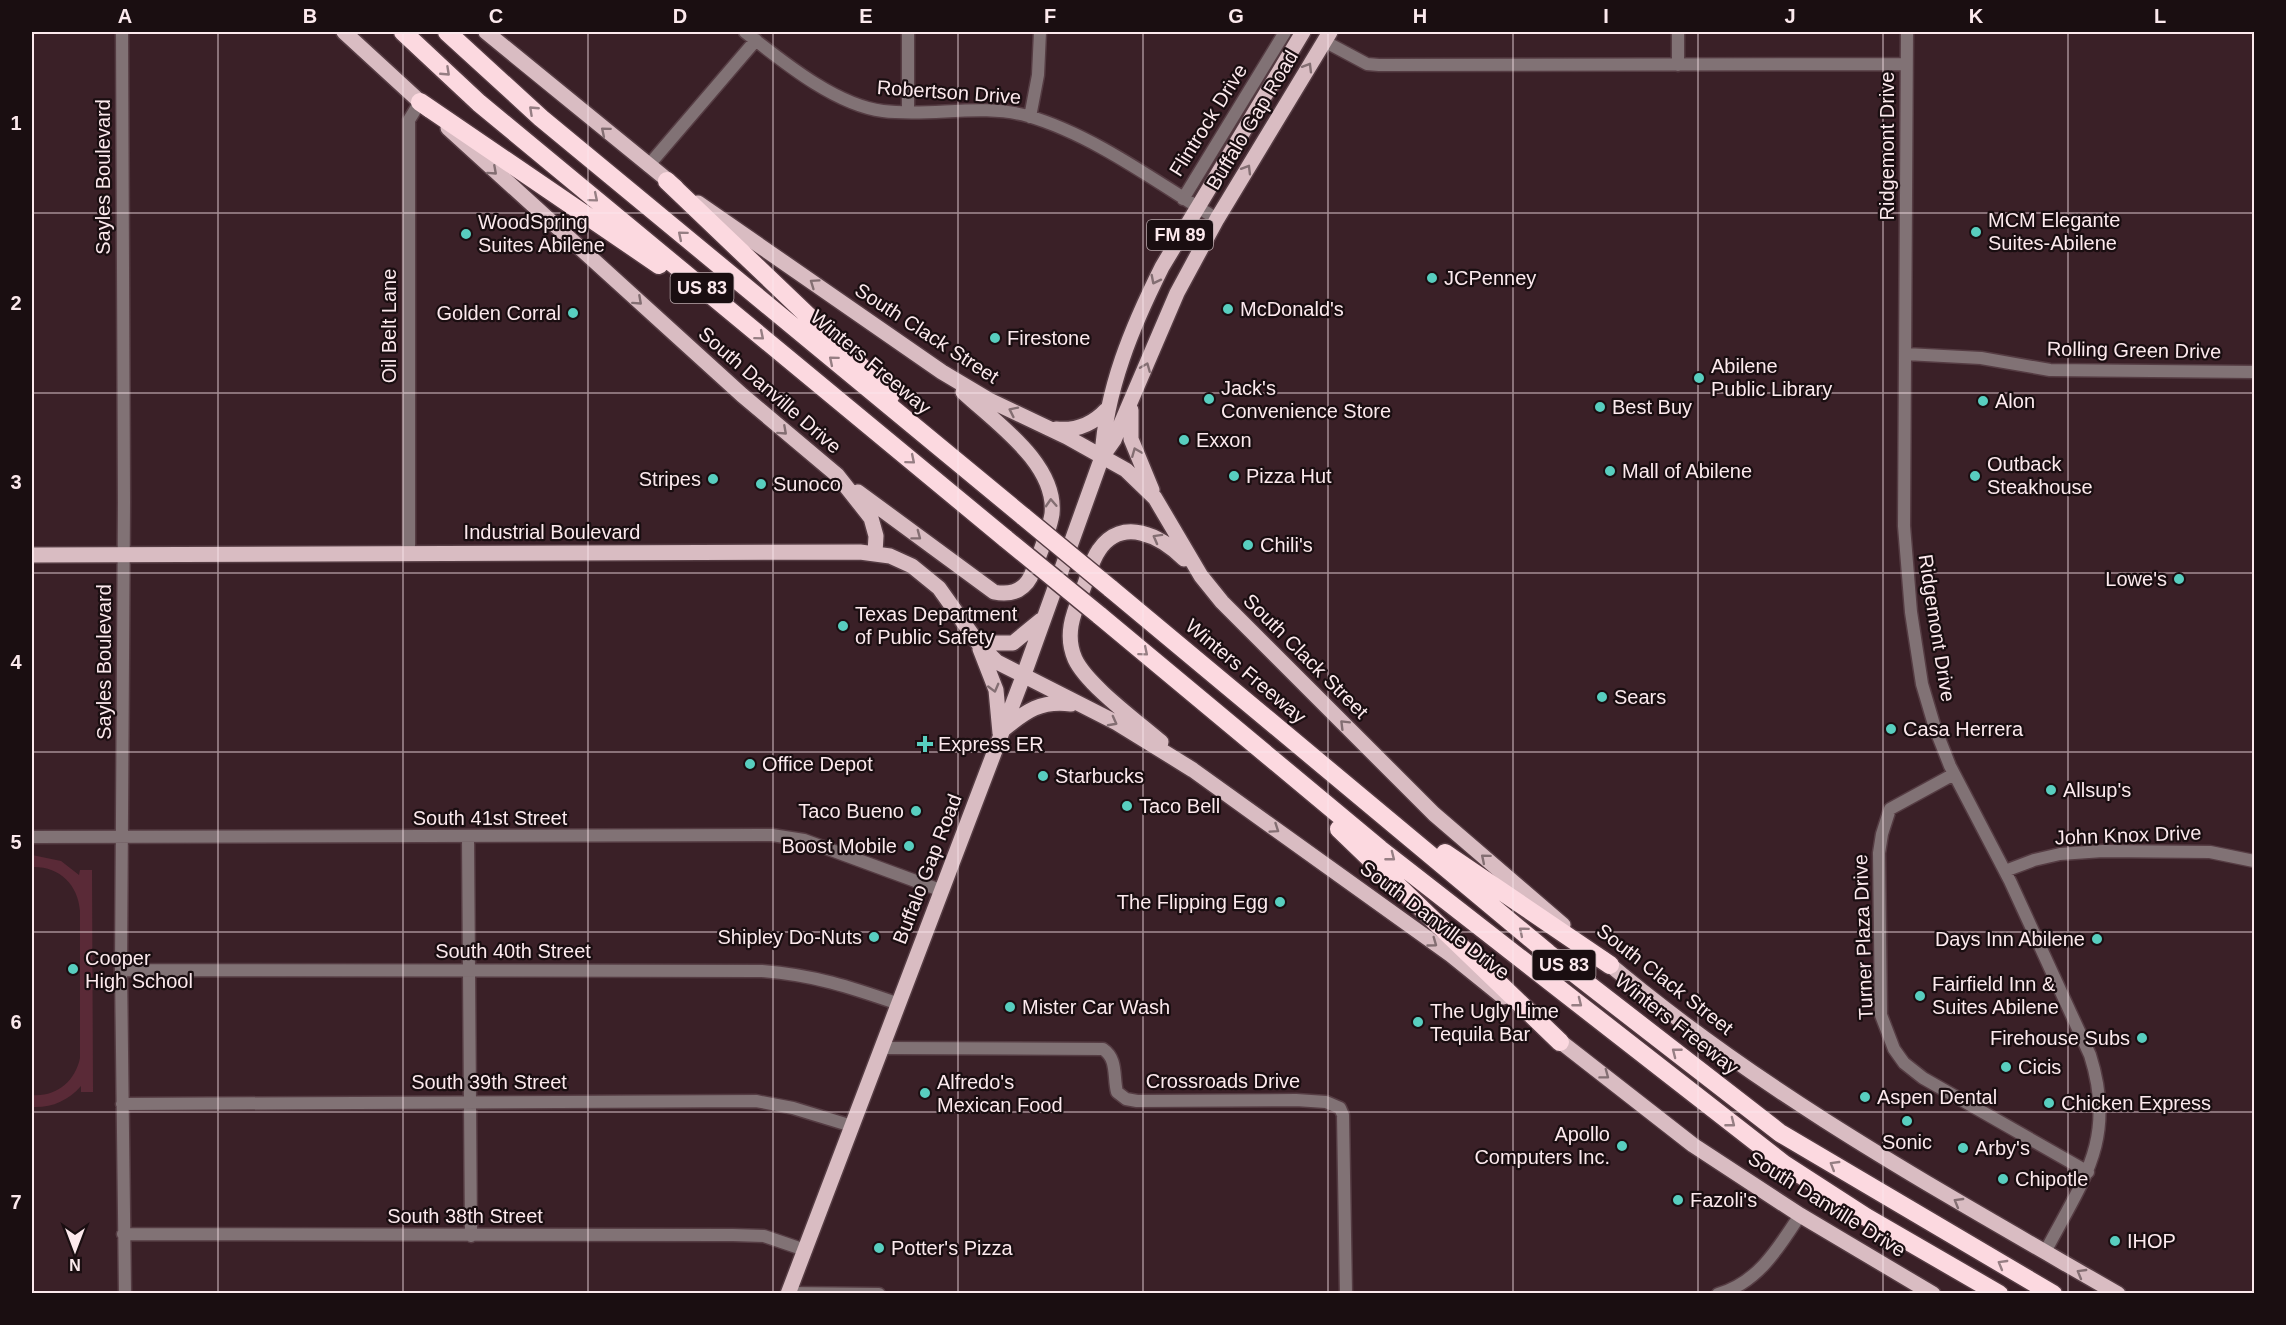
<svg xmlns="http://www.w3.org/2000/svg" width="2286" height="1325" font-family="Helvetica,sans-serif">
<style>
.green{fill:#5a2a37}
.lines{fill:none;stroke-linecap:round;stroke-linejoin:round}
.minor-casing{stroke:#553c43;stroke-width:15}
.major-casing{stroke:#553c43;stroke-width:18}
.highway-casing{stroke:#553c43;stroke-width:21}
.minor{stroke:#817275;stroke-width:12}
.major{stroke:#d9bcc2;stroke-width:15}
.highway{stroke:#fcd9e0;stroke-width:18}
.highway-bridge-casing{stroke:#553c43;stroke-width:21;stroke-linecap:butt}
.highway-bridge{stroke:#fcd9e0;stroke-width:18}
.oneway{stroke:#836e72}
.oneway2{stroke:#967e83}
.grid{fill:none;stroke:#fce9ed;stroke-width:1.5;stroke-opacity:0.55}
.poi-dot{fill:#58cebf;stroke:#1a0e11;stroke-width:2}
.labels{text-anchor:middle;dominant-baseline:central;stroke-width:4.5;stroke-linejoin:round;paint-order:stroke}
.shield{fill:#1a0e11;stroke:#b8a7ab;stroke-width:1.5}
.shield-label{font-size:18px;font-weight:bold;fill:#fce9ed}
.street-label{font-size:20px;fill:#fce9ed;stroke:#1a0e11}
.poi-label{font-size:20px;fill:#fce9ed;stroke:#1a0e11;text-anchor:start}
.neatline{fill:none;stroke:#fce9ed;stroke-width:2}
.grid-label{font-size:20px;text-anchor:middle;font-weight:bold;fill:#fce9ed}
</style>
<rect width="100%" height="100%" fill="#3a2027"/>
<path class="green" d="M32,855l29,6 18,14 1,-5h12l1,222h-12v-6c-13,15 -30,22 -49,21v-12c24,2 43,-13 48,-37v-147c-2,-27 -21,-45 -48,-44z"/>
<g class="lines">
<defs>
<path id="minor" d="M122,32l2,470 -3,468 4,324
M745,32c37,29 90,73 138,79 48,6 98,-8 145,5 66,19 131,68 189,103
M1907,32l-3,494 7,86 11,72 13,44 15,38 60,115 80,174c27,84 -7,125 -45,197
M1324,41l43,23 12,1 527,-1
M1678,65v-33
M908,112v-80
M1030,117l8,-42 2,-43
M648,166l108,-126
M1183,199l102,-167
M1906,354l75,4 69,12 204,2
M409,554v-434l11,-18
M1954,774l-64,35 -8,25 -3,19 2,162 13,34 10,14 19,15 165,94
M32,837l740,-2 32,5 136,50
M468,838l3,398
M2005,871l29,-11 26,-6 43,-3 107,1 44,9
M121,970l641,1c52,4 88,16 137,33
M883,1048l220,1c15,10 10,28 14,43l9,7 11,2 159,-1 30,2 14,6 3,7 3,179
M122,1104l634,-3 37,7 59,18
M123,1234l610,1 31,1 41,14
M788,1293l91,1
M1718,1294c40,-11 61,-47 82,-79"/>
<path id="major" d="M344,32l85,78
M486,32l190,155
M448,128l294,267 95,80 34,43 5,18 -1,17
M698,203l244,169 47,28 78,37 59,33 29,28 46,78 21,26 212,212 129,111
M1131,410v29l21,51
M1056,429c20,2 36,-4 50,-19
M1102,457c4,-68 30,-130 60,-190l141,-235
M858,492l136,100c19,4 33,-3 39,-21 7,-18 16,-39 19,-57 5,-50 -56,-91 -89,-122
M32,555l828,-3 30,4 22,10 27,22 39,55 19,19 120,61 76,47 258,185 52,42
M978,643h35l28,-23
M980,649l16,41 4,43
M1004,729c22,-18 37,-29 67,-25
M1161,742c-23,-20 -74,-57 -86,-83 -11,-25 -1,-47 8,-70 5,-12 8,-28 16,-39 23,-34 62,-14 85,9
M1602,958c157,134 338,233 516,336
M1552,1035l141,110 107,70 133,79
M788,1294l235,-617 79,-220 12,-17 63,-147 40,-74 113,-187"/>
<path id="highway" d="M403,32l76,71 527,436
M447,32l94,86 483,399
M420,102l239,163
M667,181l224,214
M1110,588l438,365 232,180 273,161
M1099,615l281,234 404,315 82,53 133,77
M1339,829l221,213
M1445,853l165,112"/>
</defs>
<use href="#minor" class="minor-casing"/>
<use href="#major" class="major-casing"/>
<use href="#highway" class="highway-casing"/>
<use href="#minor" class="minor"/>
<use href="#major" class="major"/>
<use href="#highway" class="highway"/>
<defs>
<path id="highway-bridge" d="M1024,517l86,71
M1006,539l93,76"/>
</defs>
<use href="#highway-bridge" class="highway-bridge-casing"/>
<use href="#highway-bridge" class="highway-bridge"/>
</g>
<defs><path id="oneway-chevron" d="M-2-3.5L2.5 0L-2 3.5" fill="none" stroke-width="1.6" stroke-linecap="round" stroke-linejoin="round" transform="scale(1.5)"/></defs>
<g class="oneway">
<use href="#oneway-chevron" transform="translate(1308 67) rotate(-59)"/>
<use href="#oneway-chevron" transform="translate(605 131) rotate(-140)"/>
<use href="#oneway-chevron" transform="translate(1247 169) rotate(-59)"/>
<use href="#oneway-chevron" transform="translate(493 171) rotate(42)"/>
<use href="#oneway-chevron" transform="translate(1155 280) rotate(117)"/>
<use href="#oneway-chevron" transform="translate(814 283) rotate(-145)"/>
<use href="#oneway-chevron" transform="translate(638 301) rotate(42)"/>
<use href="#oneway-chevron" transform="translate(1146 367) rotate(-68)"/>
<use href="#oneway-chevron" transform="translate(1013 411) rotate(-154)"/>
<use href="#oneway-chevron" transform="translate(783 431) rotate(42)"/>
<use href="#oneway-chevron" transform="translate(1136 452) rotate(-112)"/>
<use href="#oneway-chevron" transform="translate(1051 503) rotate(-93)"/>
<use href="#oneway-chevron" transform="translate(917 536) rotate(37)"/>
<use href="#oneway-chevron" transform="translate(1157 538) rotate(-151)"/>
<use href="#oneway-chevron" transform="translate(994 688) rotate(75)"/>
<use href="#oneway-chevron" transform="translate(1113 722) rotate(28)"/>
<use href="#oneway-chevron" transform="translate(1344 724) rotate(-135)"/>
<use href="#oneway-chevron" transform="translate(1275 829) rotate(34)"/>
<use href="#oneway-chevron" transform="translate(1485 858) rotate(-140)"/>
<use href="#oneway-chevron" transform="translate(1433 943) rotate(36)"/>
<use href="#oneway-chevron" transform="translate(1605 1075) rotate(37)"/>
<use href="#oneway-chevron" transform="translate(1958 1202) rotate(-150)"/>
<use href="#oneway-chevron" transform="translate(2081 1273) rotate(-150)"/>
</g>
<g class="oneway2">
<use href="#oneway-chevron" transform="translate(446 72) rotate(43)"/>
<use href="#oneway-chevron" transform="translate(533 110) rotate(-137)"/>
<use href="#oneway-chevron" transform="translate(594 198) rotate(40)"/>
<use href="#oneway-chevron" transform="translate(682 235) rotate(-140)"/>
<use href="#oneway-chevron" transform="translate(760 336) rotate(40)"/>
<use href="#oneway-chevron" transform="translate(833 360) rotate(-140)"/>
<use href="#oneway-chevron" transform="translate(911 460) rotate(40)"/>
<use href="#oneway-chevron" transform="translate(1144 652) rotate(40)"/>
<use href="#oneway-chevron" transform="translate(1391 857) rotate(38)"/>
<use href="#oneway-chevron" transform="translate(1523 931) rotate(-140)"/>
<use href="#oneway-chevron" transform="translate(1578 1003) rotate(38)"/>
<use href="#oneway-chevron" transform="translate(1676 1052) rotate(-142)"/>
<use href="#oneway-chevron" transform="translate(1731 1123) rotate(38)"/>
<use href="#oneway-chevron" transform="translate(1834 1165) rotate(-149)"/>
<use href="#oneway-chevron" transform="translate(2002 1264) rotate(-150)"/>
</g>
<path class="grid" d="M218,32v1262M403,32v1262M588,32v1262M773,32v1262M958,32v1262M1143,32v1262M1328,32v1262M1513,32v1262M1698,32v1262M1883,32v1262M2068,32v1262M32,213h2222M32,393h2222M32,573h2222M32,752h2222M32,932h2222M32,1112h2222"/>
<g class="poi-dot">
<circle cx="1976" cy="232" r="6"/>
<circle cx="466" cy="234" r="6"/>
<circle cx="1432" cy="278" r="6"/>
<circle cx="1228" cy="309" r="6"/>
<circle cx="573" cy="313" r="6"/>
<circle cx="995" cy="338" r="6"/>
<circle cx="1699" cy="378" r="6"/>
<circle cx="1209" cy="399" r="6"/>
<circle cx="1983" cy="401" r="6"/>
<circle cx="1600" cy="407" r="6"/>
<circle cx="1184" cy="440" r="6"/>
<circle cx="1610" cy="471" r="6"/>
<circle cx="1234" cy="476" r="6"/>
<circle cx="1975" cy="476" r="6"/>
<circle cx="713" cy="479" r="6"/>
<circle cx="761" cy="484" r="6"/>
<circle cx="1248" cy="545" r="6"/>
<circle cx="2179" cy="579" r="6"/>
<circle cx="843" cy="626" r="6"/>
<circle cx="1602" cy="697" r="6"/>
<circle cx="1891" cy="729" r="6"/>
<path d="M922 735h6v6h6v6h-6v6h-6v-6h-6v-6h6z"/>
<circle cx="750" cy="764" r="6"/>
<circle cx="1043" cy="776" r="6"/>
<circle cx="2051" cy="790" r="6"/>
<circle cx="1127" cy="806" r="6"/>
<circle cx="916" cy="811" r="6"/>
<circle cx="909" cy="846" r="6"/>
<circle cx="1280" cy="902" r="6"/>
<circle cx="874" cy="937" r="6"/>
<circle cx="2097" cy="939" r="6"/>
<circle cx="73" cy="969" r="6"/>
<circle cx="1920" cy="996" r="6"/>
<circle cx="1010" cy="1007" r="6"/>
<circle cx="1418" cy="1022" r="6"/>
<circle cx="2142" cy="1038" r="6"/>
<circle cx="2006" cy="1067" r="6"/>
<circle cx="925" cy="1093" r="6"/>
<circle cx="1865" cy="1097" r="6"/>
<circle cx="2049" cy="1103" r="6"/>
<circle cx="1907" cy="1121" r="6"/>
<circle cx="1622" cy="1146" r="6"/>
<circle cx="1963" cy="1148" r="6"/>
<circle cx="2003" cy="1179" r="6"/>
<circle cx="1678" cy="1200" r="6"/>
<circle cx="2115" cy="1241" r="6"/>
<circle cx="879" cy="1248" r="6"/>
</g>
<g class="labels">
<g class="shield">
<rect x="1147" y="220" width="66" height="30" rx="4.5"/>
<rect x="670.5" y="273" width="63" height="30" rx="4.5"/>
<rect x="1532.5" y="950" width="63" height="30" rx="4.5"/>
</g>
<g class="shield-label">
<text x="1180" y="235">FM 89</text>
<text x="702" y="288">US 83</text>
<text x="1564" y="965">US 83</text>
</g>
<g class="street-label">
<text transform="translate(949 92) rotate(4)">Robertson Drive</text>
<text transform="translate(1208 120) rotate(-58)">Flintrock Drive</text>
<text transform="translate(1252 120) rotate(-59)">Buffalo Gap Road</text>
<text transform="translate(1887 146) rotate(-90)">Ridgemont Drive</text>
<text transform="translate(103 177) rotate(-90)">Sayles Boulevard</text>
<text transform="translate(389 326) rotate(-90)">Oil Belt Lane</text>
<text transform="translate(927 333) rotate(33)">South Clack Street</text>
<text transform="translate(2134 350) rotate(1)">Rolling Green Drive</text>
<text transform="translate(871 362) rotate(40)">Winters Freeway</text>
<text transform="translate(770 390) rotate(41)">South Danville Drive</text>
<text x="552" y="532">Industrial Boulevard</text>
<text transform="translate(1937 628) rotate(81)">Ridgemont Drive</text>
<text transform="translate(1306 656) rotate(45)">South Clack Street</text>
<text transform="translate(104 662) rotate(-90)">Sayles Boulevard</text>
<text transform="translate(1246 671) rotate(40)">Winters Freeway</text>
<text x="490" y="818">South 41st Street</text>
<text transform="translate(2128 835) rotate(-2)">John Knox Drive</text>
<text transform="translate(927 869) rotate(-69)">Buffalo Gap Road</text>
<text transform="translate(1435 920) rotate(37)">South Danville Drive</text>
<text transform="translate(1863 937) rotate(-92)">Turner Plaza Drive</text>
<text x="513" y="951">South 40th Street</text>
<text transform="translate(1665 979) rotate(38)">South Clack Street</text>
<text transform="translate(1677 1024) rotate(38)">Winters Freeway</text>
<text x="1223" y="1081">Crossroads Drive</text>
<text x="489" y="1082">South 39th Street</text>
<text transform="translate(1827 1204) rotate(32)">South Danville Drive</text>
<text x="465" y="1216">South 38th Street</text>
</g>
<g class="poi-label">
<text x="1988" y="220">MCM Elegante<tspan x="1988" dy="23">Suites-Abilene</tspan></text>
<text x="478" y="222">WoodSpring<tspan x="478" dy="23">Suites Abilene</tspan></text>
<text x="1444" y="278">JCPenney</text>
<text x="1240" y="309">McDonald's</text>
<text x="561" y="313" text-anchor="end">Golden Corral</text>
<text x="1007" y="338">Firestone</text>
<text x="1711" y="366">Abilene<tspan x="1711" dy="23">Public Library</tspan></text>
<text x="1221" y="388">Jack's<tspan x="1221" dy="23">Convenience Store</tspan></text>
<text x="1995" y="401">Alon</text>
<text x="1612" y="407">Best Buy</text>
<text x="1196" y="440">Exxon</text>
<text x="1987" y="464">Outback<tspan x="1987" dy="23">Steakhouse</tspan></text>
<text x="1622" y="471">Mall of Abilene</text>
<text x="1246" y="476">Pizza Hut</text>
<text x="701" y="479" text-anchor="end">Stripes</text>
<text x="773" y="484">Sunoco</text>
<text x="1260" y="545">Chili's</text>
<text x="2167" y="579" text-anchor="end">Lowe's</text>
<text x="855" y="614">Texas Department<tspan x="855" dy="23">of Public Safety</tspan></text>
<text x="1614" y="697">Sears</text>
<text x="1903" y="729">Casa Herrera</text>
<text x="938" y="744">Express ER</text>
<text x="762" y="764">Office Depot</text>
<text x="1055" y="776">Starbucks</text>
<text x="2063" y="790">Allsup's</text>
<text x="1139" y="806">Taco Bell</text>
<text x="904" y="811" text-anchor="end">Taco Bueno</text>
<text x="897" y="846" text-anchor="end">Boost Mobile</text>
<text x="1268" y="902" text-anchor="end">The Flipping Egg</text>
<text x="862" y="937" text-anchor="end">Shipley Do-Nuts</text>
<text x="2085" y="939" text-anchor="end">Days Inn Abilene</text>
<text x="85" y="958">Cooper<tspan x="85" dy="23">High School</tspan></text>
<text x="1932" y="984">Fairfield Inn &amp;<tspan x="1932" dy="23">Suites Abilene</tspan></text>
<text x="1022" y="1007">Mister Car Wash</text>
<text x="1430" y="1011">The Ugly Lime<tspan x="1430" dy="23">Tequila Bar</tspan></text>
<text x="2130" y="1038" text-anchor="end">Firehouse Subs</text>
<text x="2018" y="1067">Cicis</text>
<text x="937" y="1082">Alfredo's<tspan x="937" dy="23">Mexican Food</tspan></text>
<text x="1877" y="1097">Aspen Dental</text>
<text x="2061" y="1103">Chicken Express</text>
<text x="1610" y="1134" text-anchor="end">Apollo<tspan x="1610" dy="23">Computers Inc.</tspan></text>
<text x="1907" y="1142" text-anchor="middle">Sonic</text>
<text x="1975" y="1148">Arby's</text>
<text x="2015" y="1179">Chipotle</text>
<text x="1690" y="1200">Fazoli's</text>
<text x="2127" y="1241">IHOP</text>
<text x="891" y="1248">Potter's Pizza</text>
</g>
</g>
<rect width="2286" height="1325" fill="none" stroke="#1a0e11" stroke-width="66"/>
<g transform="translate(75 1250) rotate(180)" stroke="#1a0e11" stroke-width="4.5" paint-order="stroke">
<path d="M0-4.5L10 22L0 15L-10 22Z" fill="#fce9ed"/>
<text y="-9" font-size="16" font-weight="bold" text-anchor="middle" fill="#fce9ed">N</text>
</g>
<rect x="33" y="33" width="2220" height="1259" class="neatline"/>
<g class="grid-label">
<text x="125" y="23">A</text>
<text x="310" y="23">B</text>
<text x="496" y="23">C</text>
<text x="680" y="23">D</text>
<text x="866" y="23">E</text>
<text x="1050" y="23">F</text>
<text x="1236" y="23">G</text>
<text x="1420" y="23">H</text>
<text x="1606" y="23">I</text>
<text x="1790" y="23">J</text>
<text x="1976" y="23">K</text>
<text x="2160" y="23">L</text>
<text x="16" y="130">1</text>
<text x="16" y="310">2</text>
<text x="16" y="489">3</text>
<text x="16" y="669">4</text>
<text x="16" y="849">5</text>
<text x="16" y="1029">6</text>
<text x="16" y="1209">7</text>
</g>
</svg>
